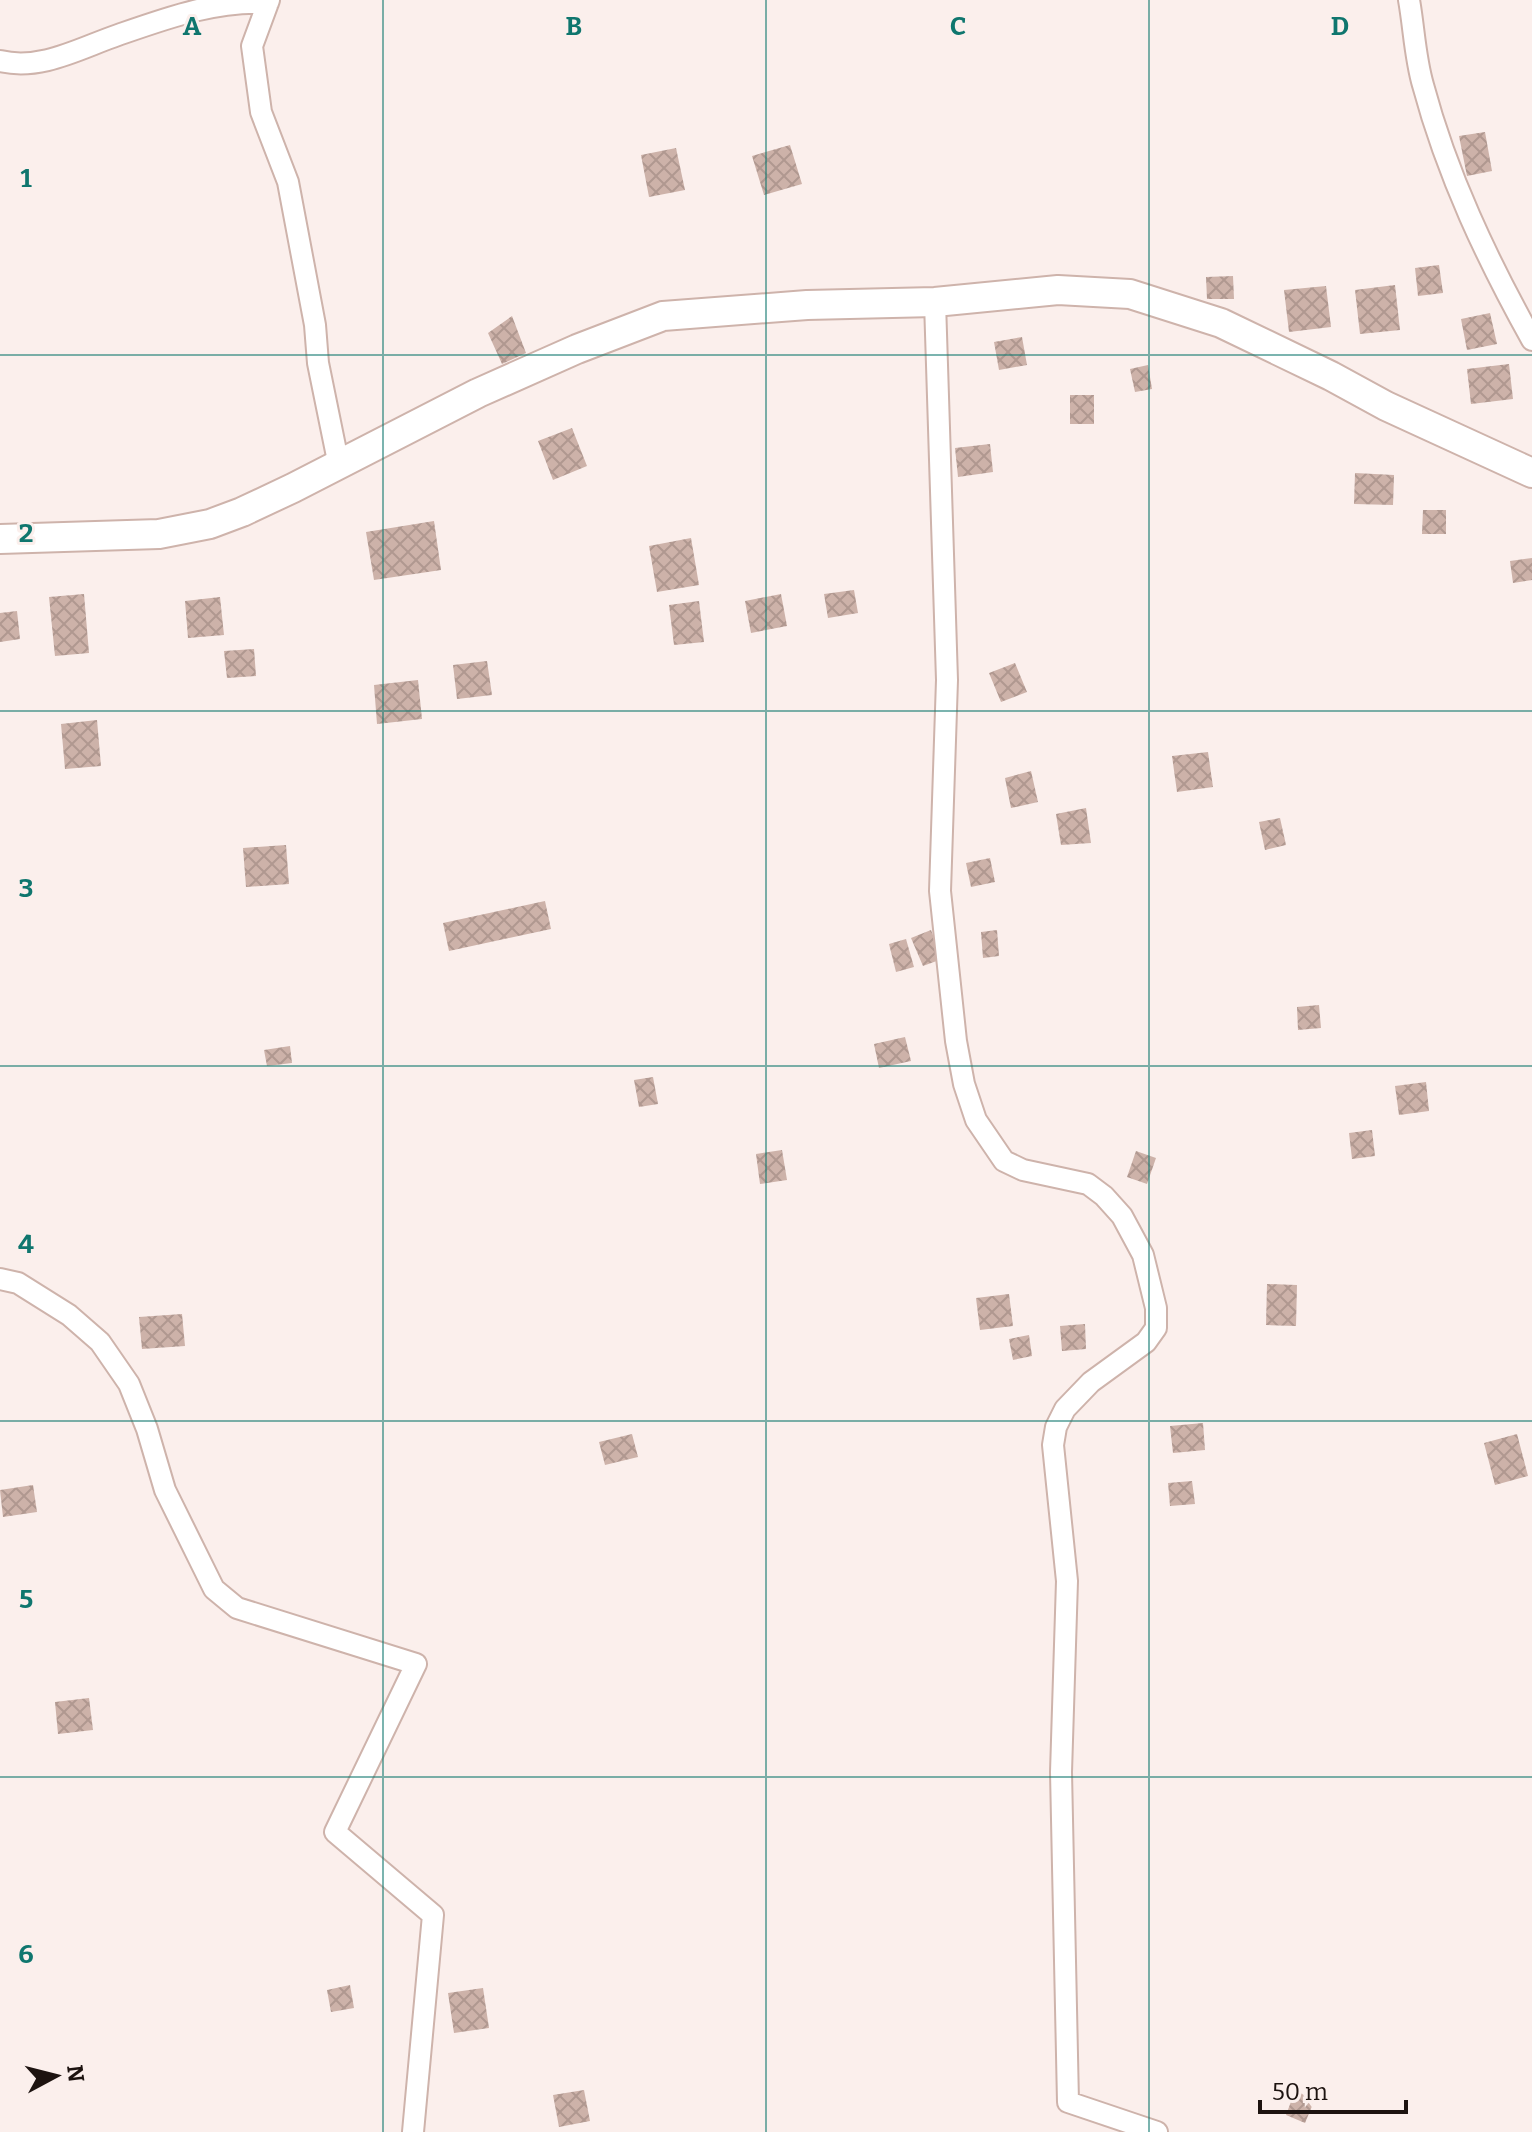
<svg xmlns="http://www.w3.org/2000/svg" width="1532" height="2132" font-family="Bitter,serif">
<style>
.building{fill:url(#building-cross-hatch)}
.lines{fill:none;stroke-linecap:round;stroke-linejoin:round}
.minor-casing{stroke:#ceb3ab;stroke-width:24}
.secondary-casing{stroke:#ceb3ab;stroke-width:32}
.minor{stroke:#fff;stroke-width:20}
.secondary{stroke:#fff;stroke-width:28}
.grid{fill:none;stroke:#0f766e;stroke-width:2;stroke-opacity:0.55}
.grid-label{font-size:26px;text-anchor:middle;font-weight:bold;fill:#0f766e;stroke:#fbefec;stroke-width:6;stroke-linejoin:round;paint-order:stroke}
</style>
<defs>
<pattern id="building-cross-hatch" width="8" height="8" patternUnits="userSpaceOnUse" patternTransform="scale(2)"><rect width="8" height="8" fill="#cdb2a9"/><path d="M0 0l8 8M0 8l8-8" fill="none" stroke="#b09890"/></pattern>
</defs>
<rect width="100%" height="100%" fill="#fbefec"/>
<path class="building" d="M1485,132l7,39 -25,5 -8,-40z
M790,145l12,39 -38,11 -12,-39z
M676,148l9,42 -36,7 -8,-42z
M1439,265l4,28 -25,3 -3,-28z
M1233,276l1,23h-27l-1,-22z
M1395,285l5,45 -40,4 -5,-44z
M1326,286l5,41 -42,5 -5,-42z
M1490,313l7,31 -30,6 -6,-31z
M512,316l14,37 -24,11 -14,-31z
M1022,337l5,28 -28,5 -5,-28z
M1509,364l4,35 -42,5 -4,-35z
M1148,365l4,24 -17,3 -5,-23z
M1070,395h24v29h-24z
M572,428l15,38 -34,14 -15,-39z
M990,444l3,28 -35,5 -3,-29z
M1355,473l39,2 -1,30 -39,-1z
M1423,510h23v24h-24z
M434,521l7,49 -67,10 -8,-48z
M691,538l8,47 -42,7 -8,-46z
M1532,558v22l-19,3 -3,-22z
M854,590l4,23 -30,5 -4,-24z
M84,594l5,59 -34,3 -6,-59z
M781,594l6,32 -36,7 -6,-32z
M220,597l4,38 -36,3 -3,-37z
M699,601l5,41 -30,3 -5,-40z
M17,611l3,28 -20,3v-29z
M254,649l2,27 -29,2 -3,-27z
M487,661l5,34 -35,4 -4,-34z
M1015,663l12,29 -26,10 -12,-29z
M418,680l4,39 -45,5 -3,-39z
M97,720l4,46 -36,3 -4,-45z
M1208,752l5,35 -36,5 -5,-36z
M1031,771l7,31 -27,6 -6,-30z
M1086,808l5,35 -30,2 -5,-31z
M1280,818l6,27 -21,5 -6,-28z
M286,845l3,39 -43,3 -3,-39z
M990,858l5,24 -24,5 -5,-24z
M545,901l6,28 -102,22 -6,-28z
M931,930l11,29 -19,7 -12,-28z
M997,930l2,26 -16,2 -2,-26z
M906,939l8,28 -18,5 -7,-28z
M1319,1005l2,23 -23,2 -1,-23z
M905,1037l6,24 -32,7 -5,-24z
M290,1046l2,17 -25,3 -3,-16z
M653,1077l5,27 -19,3 -5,-27z
M1426,1082l3,29 -30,4 -4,-29z
M1372,1130l3,26 -23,3 -3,-26z
M782,1150l5,30 -27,4 -4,-30z
M1136,1151l20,7 -9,26 -20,-7z
M1267,1284l30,1 -1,41 -30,-1z
M1009,1294l4,32 -33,4 -4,-32z
M182,1314l3,32 -43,3 -3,-32z
M1085,1324l1,25 -24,2 -2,-25z
M1029,1335l3,21 -19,4 -4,-21z
M1203,1423l2,27 -32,3 -3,-27z
M632,1434l6,23 -33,8 -6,-23z
M1517,1434l11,42 -33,9 -11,-42z
M1192,1481l3,23 -25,2 -2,-23z
M33,1485l4,27 -34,5 -3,-27z
M89,1698l4,32 -35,4 -3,-32z
M350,1985l4,23 -23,4 -4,-22z
M483,1988l6,40 -35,5 -6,-40z
M584,2090l6,31 -31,6 -6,-32z
M1295,2091l20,8 -10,24 -19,-8z"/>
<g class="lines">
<defs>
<path id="minor" d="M269,0l-17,46 9,66 27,70 27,143 3,38 21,103
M1409,0c5,28 6,58 14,85 24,90 64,174 109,255
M0,61c41,10 80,-13 118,-26 49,-17 98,-35 150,-32
M935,302l12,378 -7,211 16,150 8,43 12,36 28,41 19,9 65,14 16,12 18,20 21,39 13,53v20l-10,14 -55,40 -26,27 -9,18 -3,18 14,136 -6,191 7,330 89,30
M0,1279l18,4 51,32 31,27 29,42 18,45 18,61 49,99 23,19 179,56 -81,168 98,83 -20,217"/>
<path id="secondary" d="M0,539l159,-5 51,-10 32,-12 51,-24 185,-95 99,-44 86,-33 144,-11 128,-3 123,-12 72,4 91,29 110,53 55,30 146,67"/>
</defs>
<use href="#minor" class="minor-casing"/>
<use href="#secondary" class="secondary-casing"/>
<use href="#minor" class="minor"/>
<use href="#secondary" class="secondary"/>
</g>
<path class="grid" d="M383,0v2132M766,0v2132M1149,0v2132M0,355h1532M0,711h1532M0,1066h1532M0,1421h1532M0,1777h1532"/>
<g class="grid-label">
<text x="192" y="35">A</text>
<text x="574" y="35">B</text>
<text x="958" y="35">C</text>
<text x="1340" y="35">D</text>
<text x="26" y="187">1</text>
<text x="26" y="542">2</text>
<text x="26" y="897">3</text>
<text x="26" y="1253">4</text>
<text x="26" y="1608">5</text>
<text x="26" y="1963">6</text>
</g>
<g transform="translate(56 2076) rotate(83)" stroke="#fbefec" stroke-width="6" paint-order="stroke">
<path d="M0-6L14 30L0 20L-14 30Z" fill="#1d1310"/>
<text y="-12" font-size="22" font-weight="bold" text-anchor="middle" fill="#1d1310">N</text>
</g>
<path d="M1260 2100v12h146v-12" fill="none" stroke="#1d1310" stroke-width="4"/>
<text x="1272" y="2100" font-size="24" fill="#1d1310" stroke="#fbefec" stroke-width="6" paint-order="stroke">50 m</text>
</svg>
